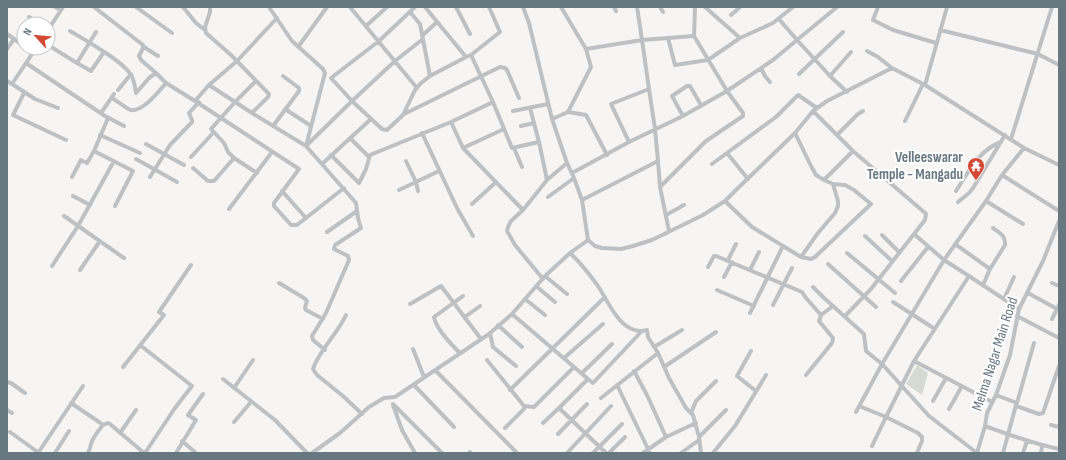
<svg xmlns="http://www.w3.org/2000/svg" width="1066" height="460" font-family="'Sofia Sans Condensed',sans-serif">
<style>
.green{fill:#d6dad2}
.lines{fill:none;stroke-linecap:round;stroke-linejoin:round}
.street{stroke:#bdc1c4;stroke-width:4}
.labels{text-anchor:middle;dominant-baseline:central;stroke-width:4;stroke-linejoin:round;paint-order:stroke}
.poi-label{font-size:15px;font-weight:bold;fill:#677881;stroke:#fff;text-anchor:end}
.street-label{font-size:15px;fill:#677881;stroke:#fff}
</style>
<rect width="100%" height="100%" fill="#f6f5f3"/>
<path class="green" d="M917,365l11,8 -6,22 -16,-11z"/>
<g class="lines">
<path class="street" d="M55,7l6,3
M94,7l49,38v3l-4,8 2,4 15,13 10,10 29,18
M136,7l36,26
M183,7l13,16 9,7
M210,7v5l-5,15 1,6 25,22 38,39 -1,3 -16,16 54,33 50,57 2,15 3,10 -26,17 -1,4 14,7 1,4 -23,53 -14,23 1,4 12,10
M269,7l23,34 31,28 2,4 -19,73 46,-45 30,28 5,1 16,-15 12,-25 6,-7 9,-7 36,-19
M350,7l67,81
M415,7l-36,34 -48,37 21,23 43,-40 28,-22
M425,7l41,50 5,-2 29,-23 -11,-25
M456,7l14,27
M523,7l6,16 23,96 15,44 7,15 8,22 6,40
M561,7l25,42
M614,7l2,4
M637,7l5,33 52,-4 1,-29
M660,7l3,5
M705,7l35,31
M837,7l-40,33 33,36 17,16
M878,7l-5,13 20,10 43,13
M410,12l10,12 10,52
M731,15l9,-8
M29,17l10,7
M277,18l-40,43 -28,24 -14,16 104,68 -25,34v3l17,19h6l47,-37
M366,26l21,-19
M48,30l15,-23
M940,30l98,24 21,11
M70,31c15,9 53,30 61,44 3,4 4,12 5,18l13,-15 7,-5
M7,34l17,12
M423,35l14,-13
M668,38l7,27 33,-5 32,-22 33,-15 20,-16
M48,45l29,18 19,-31
M144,47l14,9
M298,47l29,-40
M27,48l6,4
M7,49l7,-10
M867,51l11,6 14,11
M471,55l22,47 19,46 27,-6 -9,-34
M26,63l79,53 19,10
M77,63l14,8 13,-19
M761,68l4,8 5,6
M799,74l44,-42
M830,76l21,-24
M7,81l5,3 24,-36
M256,81l-21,21 -24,27 13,14 4,9 6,6 23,15
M12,84l23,15 23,9
M209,85l43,28
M925,85l99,63 35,17
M118,90l13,-16
M24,93l-11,22 53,25
M112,98c4,2 15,11 19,12 12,2 28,-19 35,-27
M285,109l26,17
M513,111l35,-7
M813,111l40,40 71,61 2,2 -1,6 -11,14
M568,112l23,-45 -5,-18 56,-9 7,49
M101,113l13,-19
M404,114l96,-47 5,1 2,2 12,28
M683,116l-11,-20 15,-10h3l11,19
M108,118l-14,33 39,20 -18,35
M552,119l16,-7 18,3 21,40
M905,121l18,-37
M451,122l12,26 60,62
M273,126l26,-35v-3l-16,-12
M521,126l13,-3
M422,133l35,75 16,28
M795,133l16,33 5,9 8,5 29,-29
M100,135l40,18
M837,135l21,-21 5,-3
M350,138l19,19
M1011,139l41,-132
M539,142l8,38
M146,144l38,21
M463,148l41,-19
M514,148l8,19
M727,153l21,26
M331,155l28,28 7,-14 4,-14 81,-33 42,-20
M191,157l22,-24
M136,159l41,23
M406,161l10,21 2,9
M658,161l2,26 9,44
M322,164l49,-45
M712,164l64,-47 22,-22 19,13
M193,168l15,13h6l20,-23
M572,173l57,-31 54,-26 44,-25 -33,-55
M1002,175l57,36
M72,177l9,-17 6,3 7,-12
M150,177l20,-32 22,-23v-2l-3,-7 10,-11
M660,187l46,-46 37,-25v-3l-16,-22 46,-31 24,-20 -18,-21
M399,190l40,-19
M282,191l24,27
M956,191c13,-20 23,-41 45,-49
M73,196l17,9
M548,197l26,-19
M582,200l76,-39 -3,-32 -6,-40 -38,15 18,38
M725,201l27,26 49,30 10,2 4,-2 56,-53 -17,-14 -9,-5 -12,-1 -9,-4
M986,201l37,23
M958,202l11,-9 4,-5 32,-53
M472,204l23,-21
M229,209l43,-57
M666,215l18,-10
M64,216l60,42
M327,232l30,-21
M882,235l17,17
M865,236l27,25
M955,244l35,25
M570,253c11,10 20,22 28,33 11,17 24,51 49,44l1,7 10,16 11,25 17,30 7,7 6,22 2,16
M847,253l48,40
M801,257l17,-24 17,-20 3,-7v-5l-5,-17
M728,260l8,-16
M828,264l48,43
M52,266l26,-40 36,-65
M708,267l6,-11h2l86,36 4,6 15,17
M80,270l20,-29
M750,270l9,-18
M545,276l22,18
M969,276l-55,85 78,41
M724,277l8,-15
M543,279l-28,-34 -8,-14 1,-4 3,-6 12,-11 24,-30 20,-17
M901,281l27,-34
M279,283l25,15 3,3 -2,7 1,2 17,9
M1052,283l7,3
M983,285l7,-16 15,-24c1,-9 -5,-12 -12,-17
M536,286l19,16
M813,287l10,10 41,37 2,17 16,13 -26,48
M717,290l37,16
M1028,293l31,17
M525,299l20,16
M1004,299l10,-22
M893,302l42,27
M410,304l31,-18 40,53
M773,305l19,-37
M750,313l33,-67
M512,314l62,53 14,12
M346,315c-8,18 -28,37 -33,54l4,6 26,21 19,18
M845,316l26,-27 43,-55 30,26 25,16 50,33
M1017,316l42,22
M465,317l15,-11
M1052,319l7,-14
M498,325l24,22
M490,333l3,14 23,19
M140,345l52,41 -17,22 -30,45
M654,347l28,-17
M413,349l11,28
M751,351l-14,25 19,15
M460,353c-9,-9 -24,-24 -26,-36l29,-21
M564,358l39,-34
M487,360l37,46v3l-19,19
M914,361l-28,56 32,16 4,4v4l-5,12
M123,367l41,-52 -5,-3 32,-47
M664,367l52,-35
M435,370l82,83
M634,371l13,24 19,42
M582,373l30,-29
M806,375l26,-32 1,-5 -14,-17 2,-6 12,-9
M223,379l52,41 32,33
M7,382l4,1 14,10
M414,385l40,42
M617,385l33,68
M234,388l19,-28
M510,390l95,-93
M996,395l21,8 17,-60
M601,398l57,-45
M933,401l13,-23
M71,403l28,19 4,3 5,-2 2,1 34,29
M393,404l49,49
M393,405l9,25 13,23
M524,406l10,1 40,-40
M859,406l27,11 -14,29
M1016,406l23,8 4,-1 16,-47
M949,409l13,-23
M7,410l5,3
M691,413l5,-12 20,-20
M234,422l17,-20
M543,423l16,-15
M1051,425l8,2
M985,426c25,9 48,18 74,23
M10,432l29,21
M120,433l16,-23
M558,434l29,-30
M699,437l27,-27
M182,441l14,12
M38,453l45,-67
M55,453l14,-22
M88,453c2,-4 2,-5 3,-9 2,-7 8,-14 12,-19
M176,453l20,-33 -8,-5 15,-21
M312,453l28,-20 29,-26 15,-9 11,-1 94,-63 23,-20 33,-38 25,-23 18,-13 7,6 7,2 19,1 12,-3 19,-6 51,-25 22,-14 12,-12 58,-56 18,-22 14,-10 65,-33 33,17 22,-78
M469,453l1,-1
M567,453l44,-47
M593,453l29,-29
M606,453l-47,-45 29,-29 5,4 48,-51
M609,453l16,-16
M643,453l23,-16 30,-14
M681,453l18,-13
M713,453l22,-27 31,-51
M977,453l-48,-37 -47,-52 62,-104 42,-59 16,-26 22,-27
M977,453l8,-27 2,-13 9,-18 14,-40 9,-46 24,-48 16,-40
M1003,453l13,-48
M1023,453l4,-12
M1041,453l1,-7"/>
</g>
<defs>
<symbol id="temple-pin" viewBox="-11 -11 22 30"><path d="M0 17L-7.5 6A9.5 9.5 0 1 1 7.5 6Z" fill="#d24a36" stroke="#fff"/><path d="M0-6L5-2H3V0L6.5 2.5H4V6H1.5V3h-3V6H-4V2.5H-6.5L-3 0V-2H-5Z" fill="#fff"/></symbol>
</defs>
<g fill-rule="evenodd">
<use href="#temple-pin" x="966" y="156" width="20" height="27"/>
</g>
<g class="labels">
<g class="poi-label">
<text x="963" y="157">Velleeswarar<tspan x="963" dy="17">Temple - Mangadu</tspan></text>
</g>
<g class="street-label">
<text transform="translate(995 354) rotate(-72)">Melma Nagar Main Road</text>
</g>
</g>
<rect width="1066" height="460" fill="none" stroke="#677881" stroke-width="16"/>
<g transform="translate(36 36) rotate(297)"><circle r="19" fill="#ffffff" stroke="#c2c9cd"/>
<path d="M0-3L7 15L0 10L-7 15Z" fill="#d24a36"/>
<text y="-6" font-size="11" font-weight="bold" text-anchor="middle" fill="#677881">N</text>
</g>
</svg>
